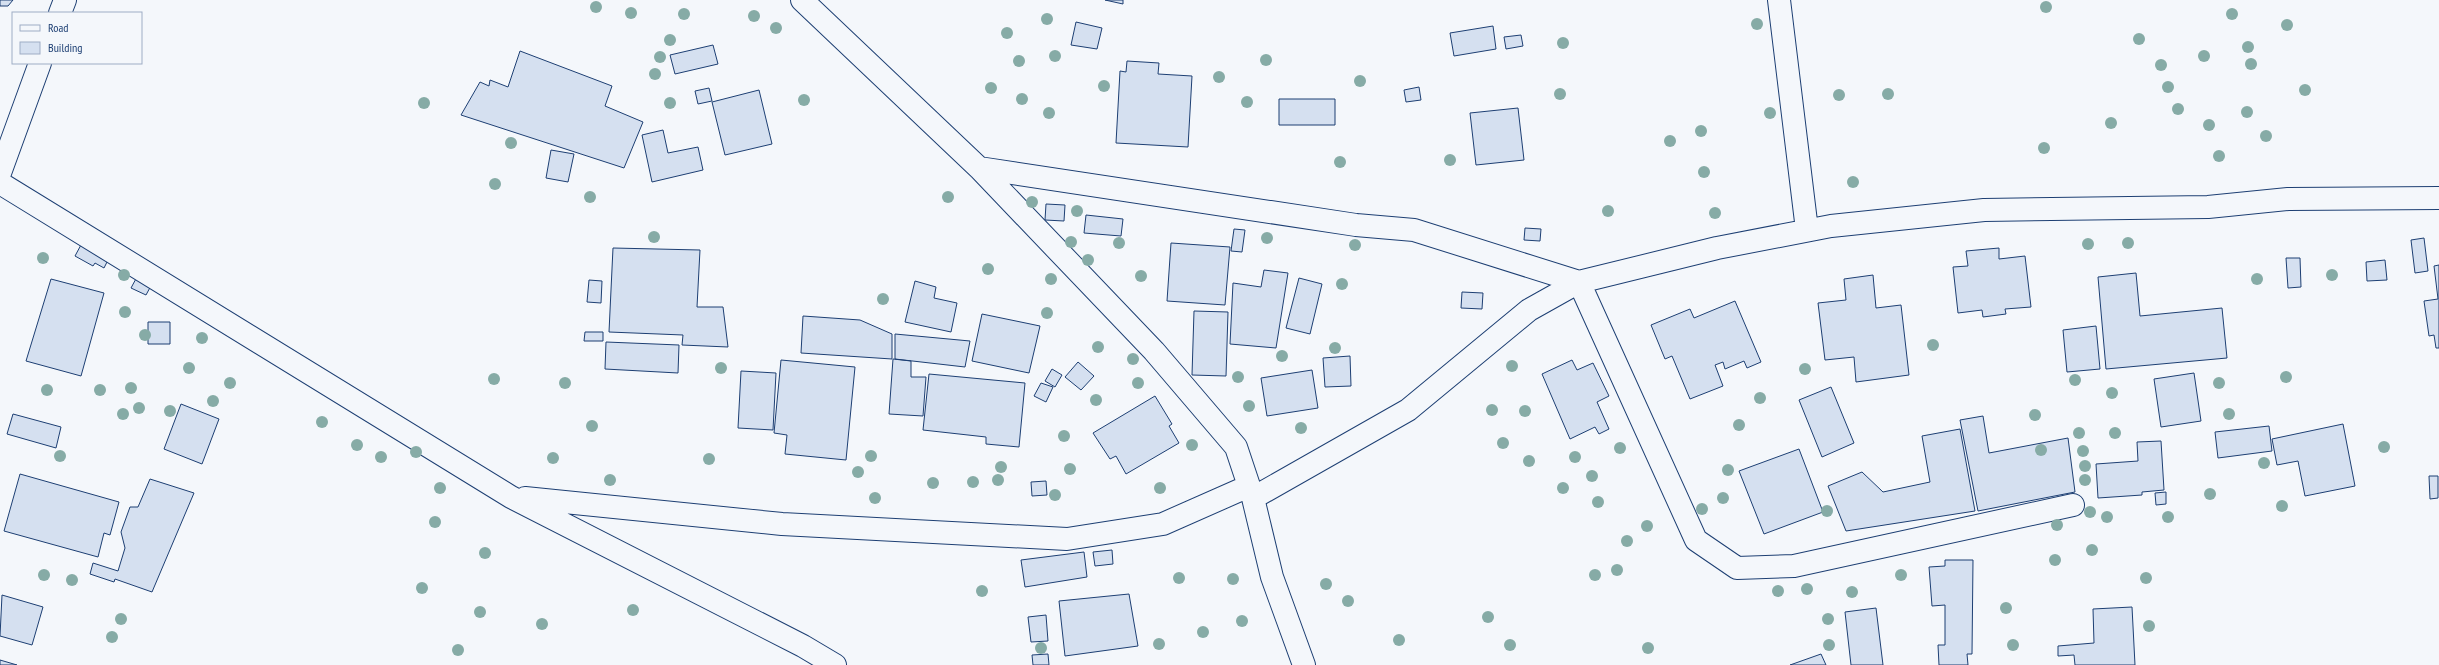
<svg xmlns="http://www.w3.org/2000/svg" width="2439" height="665" font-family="'PT Sans Narrow',sans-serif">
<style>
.building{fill:#d5e0f0;stroke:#1d3f73}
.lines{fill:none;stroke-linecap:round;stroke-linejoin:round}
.street-casing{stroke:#1d3f73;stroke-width:24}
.street{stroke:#f4f7fb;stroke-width:22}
.tree{fill:#86aba6}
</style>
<rect width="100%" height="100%" fill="#f4f7fb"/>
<path class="building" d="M0,0h13l-5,6h-8z
M1105,0h18v4z
M1076,22l26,6 -5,21 -26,-4z
M1493,26l3,23 -42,7 -4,-23z
M1521,35l2,11 -17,3 -2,-12z
M713,45l5,19 -43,10 -5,-19z
M520,51l92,35 -7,20 38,16 -19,46 -163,-53 19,-33 9,4 1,-6 18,7z
M1127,61l32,2 -1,11 34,2 -4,71 -72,-4 4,-72 6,1z
M1419,87l2,13 -15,2 -2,-12z
M709,88l3,13 -14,3 -3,-13z
M759,90l13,54 -47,11 -13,-53z
M1279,99h56v26h-56z
M1518,108l6,52 -48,5 -6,-52z
M663,130l5,23 30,-6 5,23 -51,12 -10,-47z
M551,150l23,4 -6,28 -22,-4z
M1046,204l19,1 -1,16 -19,-1z
M1086,215l37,4 -2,17 -37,-3z
M1525,228l16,1 -1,12 -16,-1z
M1234,229l11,1 -3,22 -11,-1z
M2424,238l4,33 -13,2 -4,-33z
M82,243l27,15 -5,10 -9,-5 -2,3 -18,-10z
M1171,243l59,4 -5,58 -58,-4z
M613,248l87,2 -3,57h26l5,40 -46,-2 1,-10 -74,-3z
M1999,248v11l26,-3 6,51 -26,2 1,5 -23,3 -1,-7 -24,3 -5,-46 15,-1 -2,-15z
M2286,258h14l1,29 -13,1z
M2385,260l2,20 -20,1 -1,-19z
M2439,265v83h-3l-2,-13 -5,1 -5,-35 14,-2 -4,-33z
M1264,270l24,3 -12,75 -46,-4 3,-61 28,4z
M2136,273l4,43 82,-8 5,50 -121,11 -8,-92z
M138,275l15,7 -7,13 -15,-7z
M1873,275l3,33 25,-3 8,70 -53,7 -2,-25 -29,3 -7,-57 28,-3 -2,-21z
M1299,278l23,6 -12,50 -24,-6z
M51,279l53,14 -23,83 -55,-15z
M589,280l13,1 -1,22 -14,-1z
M915,281l21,6 -2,11 23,5 -6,29 -46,-10z
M1462,292l21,1 -1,16 -21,-1z
M1735,301l26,61 -14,6 -3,-7 -19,8 -2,-7 -8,3 8,21 -33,13 -18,-43 -7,3 -14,-34 39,-16 4,9z
M1194,311l34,1 -2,64 -34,-1z
M982,314l58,12 -11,47 -57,-12z
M803,316l57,4 32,14v25l-91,-6z
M148,322h22v22h-22z
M2096,326l4,43 -33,3 -4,-42z
M585,332h18v9h-19z
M895,334l75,7 -5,26 -70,-8z
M606,342l73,3 -1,28 -73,-4z
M1350,356l1,30 -26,1 -2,-29z
M893,359l18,2v16h15l-3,39 -34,-2z
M781,360l74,7 -9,93 -61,-6 2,-19 -13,-2z
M1572,360l5,10 16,-7 16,33 -12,6 12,27 -10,5 -4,-7 -25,12 -28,-65z
M1078,362l16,14 -13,14 -16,-13z
M1052,369l10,6 -7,12 -10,-6z
M1312,370l6,38 -51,8 -6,-38z
M741,371l35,2 -3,57 -35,-2z
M2194,373l7,48 -40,6 -7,-48z
M929,374l96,9 -6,64 -33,-3v-7l-63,-7z
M1041,383l12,4 -7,15 -12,-6z
M1831,387l23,56 -32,14 -23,-57z
M1155,396l17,28 -3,2 10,17 -53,31 -10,-18 -6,3 -17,-26z
M181,404l38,15 -17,45 -38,-15z
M13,414l48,13 -5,21 -49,-14z
M1983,416l6,37 79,-15 7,54 -97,19 -18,-91z
M2343,424l12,62 -50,10 -7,-35 -21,4 -5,-26z
M2269,426l3,25 -54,7 -3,-26z
M1960,429l15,82 -129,20 -18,-45 34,-14 21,20 47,-10 -8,-46z
M2161,441l3,49 -22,2v3l-44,3 -2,-34 42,-3 -1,-19z
M1799,449l24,63 -59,22 -25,-63z
M20,474l99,28 -9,33 -6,-2 -6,24 -94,-26z
M2429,476h9v22l-8,1z
M150,479l44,14 -42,99 -37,-13 -1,3 -24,-8 3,-11 25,8 7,-23 -4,-16 9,-25h8z
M1046,481l1,14 -15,1 -1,-14z
M2166,492v12l-10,1 -1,-12z
M1112,550l1,14 -18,2 -2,-14z
M1084,552l3,25 -62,10 -4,-27z
M1945,560h28l-1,94h-5l1,11h-29l-1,-20h7v-40l-13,1 -3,-39 16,-1z
M1129,594l9,52 -73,10 -6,-55z
M2,595l41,12 -11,38 -32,-9z
M2132,607l3,58h-60l-1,-10 -16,1v-10l36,-3 -1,-34z
M1876,608l7,57h-32l-6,-53z
M1046,615l2,26 -17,1 -3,-25z
M1048,654l1,11h-16l-1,-10z
M1821,654l5,11h-36z
M0,660l17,5h-17z"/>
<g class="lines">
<defs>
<path id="street" d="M802,0l177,168 175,183 82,96 17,51 19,79 32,88
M1779,0l28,230
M60,13l5,-13
M979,168l377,57 58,5 165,52 138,-34 114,-22 153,-16 224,-3 80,-8 151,-1
M0,173l40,-110
M0,183l511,314 292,149 32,19
M525,498l257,26 285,15 96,-15 86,-38
M1253,498l155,-88 121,-100 50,-28 117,258 41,28 57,-2 279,-61"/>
</defs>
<use href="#street" class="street-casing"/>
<use href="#street" class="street"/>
</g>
<g class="tree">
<circle cx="596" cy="7" r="6"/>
<circle cx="2046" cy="7" r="6"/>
<circle cx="631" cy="13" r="6"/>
<circle cx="684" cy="14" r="6"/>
<circle cx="2232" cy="14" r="6"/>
<circle cx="754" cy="16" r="6"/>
<circle cx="1047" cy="19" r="6"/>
<circle cx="1757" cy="24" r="6"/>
<circle cx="2287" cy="25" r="6"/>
<circle cx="776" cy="28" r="6"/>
<circle cx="1007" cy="33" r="6"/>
<circle cx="2139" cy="39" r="6"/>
<circle cx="670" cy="40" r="6"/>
<circle cx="1563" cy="43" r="6"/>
<circle cx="2248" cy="47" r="6"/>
<circle cx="1055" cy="56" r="6"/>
<circle cx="2204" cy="56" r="6"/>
<circle cx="660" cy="57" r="6"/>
<circle cx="1266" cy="60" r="6"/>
<circle cx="1019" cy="61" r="6"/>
<circle cx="2251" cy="64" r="6"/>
<circle cx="2161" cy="65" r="6"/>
<circle cx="655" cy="74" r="6"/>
<circle cx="1219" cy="77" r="6"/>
<circle cx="1360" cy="81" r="6"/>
<circle cx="1104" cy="86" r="6"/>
<circle cx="2168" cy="87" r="6"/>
<circle cx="991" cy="88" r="6"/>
<circle cx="2305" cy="90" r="6"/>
<circle cx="1560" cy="94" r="6"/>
<circle cx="1888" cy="94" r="6"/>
<circle cx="1839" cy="95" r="6"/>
<circle cx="1022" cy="99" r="6"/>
<circle cx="804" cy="100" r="6"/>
<circle cx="1247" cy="102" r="6"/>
<circle cx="424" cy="103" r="6"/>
<circle cx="670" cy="103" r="6"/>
<circle cx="2178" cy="109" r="6"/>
<circle cx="2247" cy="112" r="6"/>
<circle cx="1049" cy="113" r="6"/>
<circle cx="1770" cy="113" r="6"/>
<circle cx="2111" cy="123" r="6"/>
<circle cx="2209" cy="125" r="6"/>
<circle cx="1701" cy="131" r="6"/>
<circle cx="2266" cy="136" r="6"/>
<circle cx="1670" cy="141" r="6"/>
<circle cx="511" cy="143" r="6"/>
<circle cx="2044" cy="148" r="6"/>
<circle cx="2219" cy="156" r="6"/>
<circle cx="1450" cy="160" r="6"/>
<circle cx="1340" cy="162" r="6"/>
<circle cx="1704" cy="172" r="6"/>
<circle cx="1853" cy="182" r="6"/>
<circle cx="495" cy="184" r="6"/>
<circle cx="590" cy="197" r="6"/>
<circle cx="948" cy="197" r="6"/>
<circle cx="1032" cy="202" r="6"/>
<circle cx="1077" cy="211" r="6"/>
<circle cx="1608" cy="211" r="6"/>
<circle cx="1715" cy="213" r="6"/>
<circle cx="654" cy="237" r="6"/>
<circle cx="1267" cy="238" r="6"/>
<circle cx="1071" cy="242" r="6"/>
<circle cx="1119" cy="243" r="6"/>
<circle cx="2128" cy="243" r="6"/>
<circle cx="2088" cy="244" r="6"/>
<circle cx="1355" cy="245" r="6"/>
<circle cx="43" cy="258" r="6"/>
<circle cx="1088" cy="260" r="6"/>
<circle cx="988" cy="269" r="6"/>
<circle cx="124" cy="275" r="6"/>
<circle cx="2332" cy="275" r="6"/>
<circle cx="1141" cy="276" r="6"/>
<circle cx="1051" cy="279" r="6"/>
<circle cx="2257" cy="279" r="6"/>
<circle cx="1342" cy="284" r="6"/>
<circle cx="883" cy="299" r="6"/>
<circle cx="125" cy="312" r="6"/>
<circle cx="1047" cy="313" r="6"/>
<circle cx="145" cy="335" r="6"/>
<circle cx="202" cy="338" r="6"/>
<circle cx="1933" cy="345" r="6"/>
<circle cx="1098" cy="347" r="6"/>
<circle cx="1335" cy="348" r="6"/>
<circle cx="1282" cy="356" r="6"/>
<circle cx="1133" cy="359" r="6"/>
<circle cx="1512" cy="366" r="6"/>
<circle cx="189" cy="368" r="6"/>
<circle cx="721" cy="368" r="6"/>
<circle cx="1805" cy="369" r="6"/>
<circle cx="1238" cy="377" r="6"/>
<circle cx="2286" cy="377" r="6"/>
<circle cx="494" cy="379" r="6"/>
<circle cx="2075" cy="380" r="6"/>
<circle cx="230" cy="383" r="6"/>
<circle cx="565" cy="383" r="6"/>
<circle cx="1138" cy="383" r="6"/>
<circle cx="2219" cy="383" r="6"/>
<circle cx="131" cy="388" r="6"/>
<circle cx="47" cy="390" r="6"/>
<circle cx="100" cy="390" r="6"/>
<circle cx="2112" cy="393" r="6"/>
<circle cx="1760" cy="398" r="6"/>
<circle cx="1096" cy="400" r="6"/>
<circle cx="213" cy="401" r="6"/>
<circle cx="1249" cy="406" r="6"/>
<circle cx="139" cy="408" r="6"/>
<circle cx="1492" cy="410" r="6"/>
<circle cx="170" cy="411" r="6"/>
<circle cx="1525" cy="411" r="6"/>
<circle cx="123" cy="414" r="6"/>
<circle cx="2229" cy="414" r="6"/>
<circle cx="2035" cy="415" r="6"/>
<circle cx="322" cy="422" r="6"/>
<circle cx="1739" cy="425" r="6"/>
<circle cx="592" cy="426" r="6"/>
<circle cx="1301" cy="428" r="6"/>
<circle cx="2079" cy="433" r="6"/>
<circle cx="2115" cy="433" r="6"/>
<circle cx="1064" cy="436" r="6"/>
<circle cx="1503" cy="443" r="6"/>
<circle cx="357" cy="445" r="6"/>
<circle cx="1192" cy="445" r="6"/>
<circle cx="2384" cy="447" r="6"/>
<circle cx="1620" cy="448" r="6"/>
<circle cx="2041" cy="450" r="6"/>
<circle cx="2083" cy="451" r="6"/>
<circle cx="416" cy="452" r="6"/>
<circle cx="60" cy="456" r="6"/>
<circle cx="871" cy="456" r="6"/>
<circle cx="381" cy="457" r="6"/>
<circle cx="1575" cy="457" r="6"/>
<circle cx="553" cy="458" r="6"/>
<circle cx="709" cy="459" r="6"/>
<circle cx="1529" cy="461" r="6"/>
<circle cx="2264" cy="463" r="6"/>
<circle cx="2085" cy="466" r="6"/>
<circle cx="1001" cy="467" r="6"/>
<circle cx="1070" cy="469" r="6"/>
<circle cx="1728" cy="470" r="6"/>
<circle cx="858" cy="472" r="6"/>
<circle cx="1592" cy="476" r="6"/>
<circle cx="610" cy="480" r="6"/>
<circle cx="998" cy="480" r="6"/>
<circle cx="2085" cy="480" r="6"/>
<circle cx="973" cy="482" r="6"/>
<circle cx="933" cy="483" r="6"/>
<circle cx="440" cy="488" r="6"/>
<circle cx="1160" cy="488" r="6"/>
<circle cx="1563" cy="488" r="6"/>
<circle cx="2210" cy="494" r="6"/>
<circle cx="1055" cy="495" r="6"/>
<circle cx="875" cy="498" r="6"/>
<circle cx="1723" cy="498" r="6"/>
<circle cx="1598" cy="502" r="6"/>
<circle cx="2282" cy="506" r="6"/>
<circle cx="1702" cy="509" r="6"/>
<circle cx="1827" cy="511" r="6"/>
<circle cx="2090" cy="512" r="6"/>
<circle cx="2107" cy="517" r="6"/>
<circle cx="2168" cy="517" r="6"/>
<circle cx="435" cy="522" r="6"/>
<circle cx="2057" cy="525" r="6"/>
<circle cx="1647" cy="526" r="6"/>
<circle cx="1627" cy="541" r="6"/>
<circle cx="2092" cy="550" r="6"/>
<circle cx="485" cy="553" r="6"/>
<circle cx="2055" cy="560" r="6"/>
<circle cx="1617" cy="570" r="6"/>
<circle cx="44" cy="575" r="6"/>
<circle cx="1595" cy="575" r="6"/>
<circle cx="1901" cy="575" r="6"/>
<circle cx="1179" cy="578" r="6"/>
<circle cx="2146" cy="578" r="6"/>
<circle cx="1233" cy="579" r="6"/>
<circle cx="72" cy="580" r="6"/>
<circle cx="1326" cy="584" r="6"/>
<circle cx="422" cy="588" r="6"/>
<circle cx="1807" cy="589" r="6"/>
<circle cx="982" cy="591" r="6"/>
<circle cx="1778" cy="591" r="6"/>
<circle cx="1852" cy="592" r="6"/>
<circle cx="1348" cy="601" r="6"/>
<circle cx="2006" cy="608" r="6"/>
<circle cx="633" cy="610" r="6"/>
<circle cx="480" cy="612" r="6"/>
<circle cx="1488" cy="617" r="6"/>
<circle cx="121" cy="619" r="6"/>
<circle cx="1828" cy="619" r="6"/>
<circle cx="1242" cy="621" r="6"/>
<circle cx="542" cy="624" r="6"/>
<circle cx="2149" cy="626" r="6"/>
<circle cx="1203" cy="632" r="6"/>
<circle cx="112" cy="637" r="6"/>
<circle cx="1399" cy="640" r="6"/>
<circle cx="1159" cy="644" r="6"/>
<circle cx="1510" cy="645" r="6"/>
<circle cx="1829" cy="645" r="6"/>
<circle cx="2013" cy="645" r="6"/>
<circle cx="1041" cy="648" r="6"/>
<circle cx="1648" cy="648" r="6"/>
<circle cx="458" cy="650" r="6"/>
</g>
<rect x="12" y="12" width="130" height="52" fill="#f4f7fb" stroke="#9eadc5"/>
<rect x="20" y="25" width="20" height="6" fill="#f4f7fb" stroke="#9eadc5"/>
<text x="48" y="32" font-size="12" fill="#1d3f73">Road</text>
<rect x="20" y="42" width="20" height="12" fill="#d5e0f0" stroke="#9eadc5"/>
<text x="48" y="52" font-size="12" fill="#1d3f73">Building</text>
</svg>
